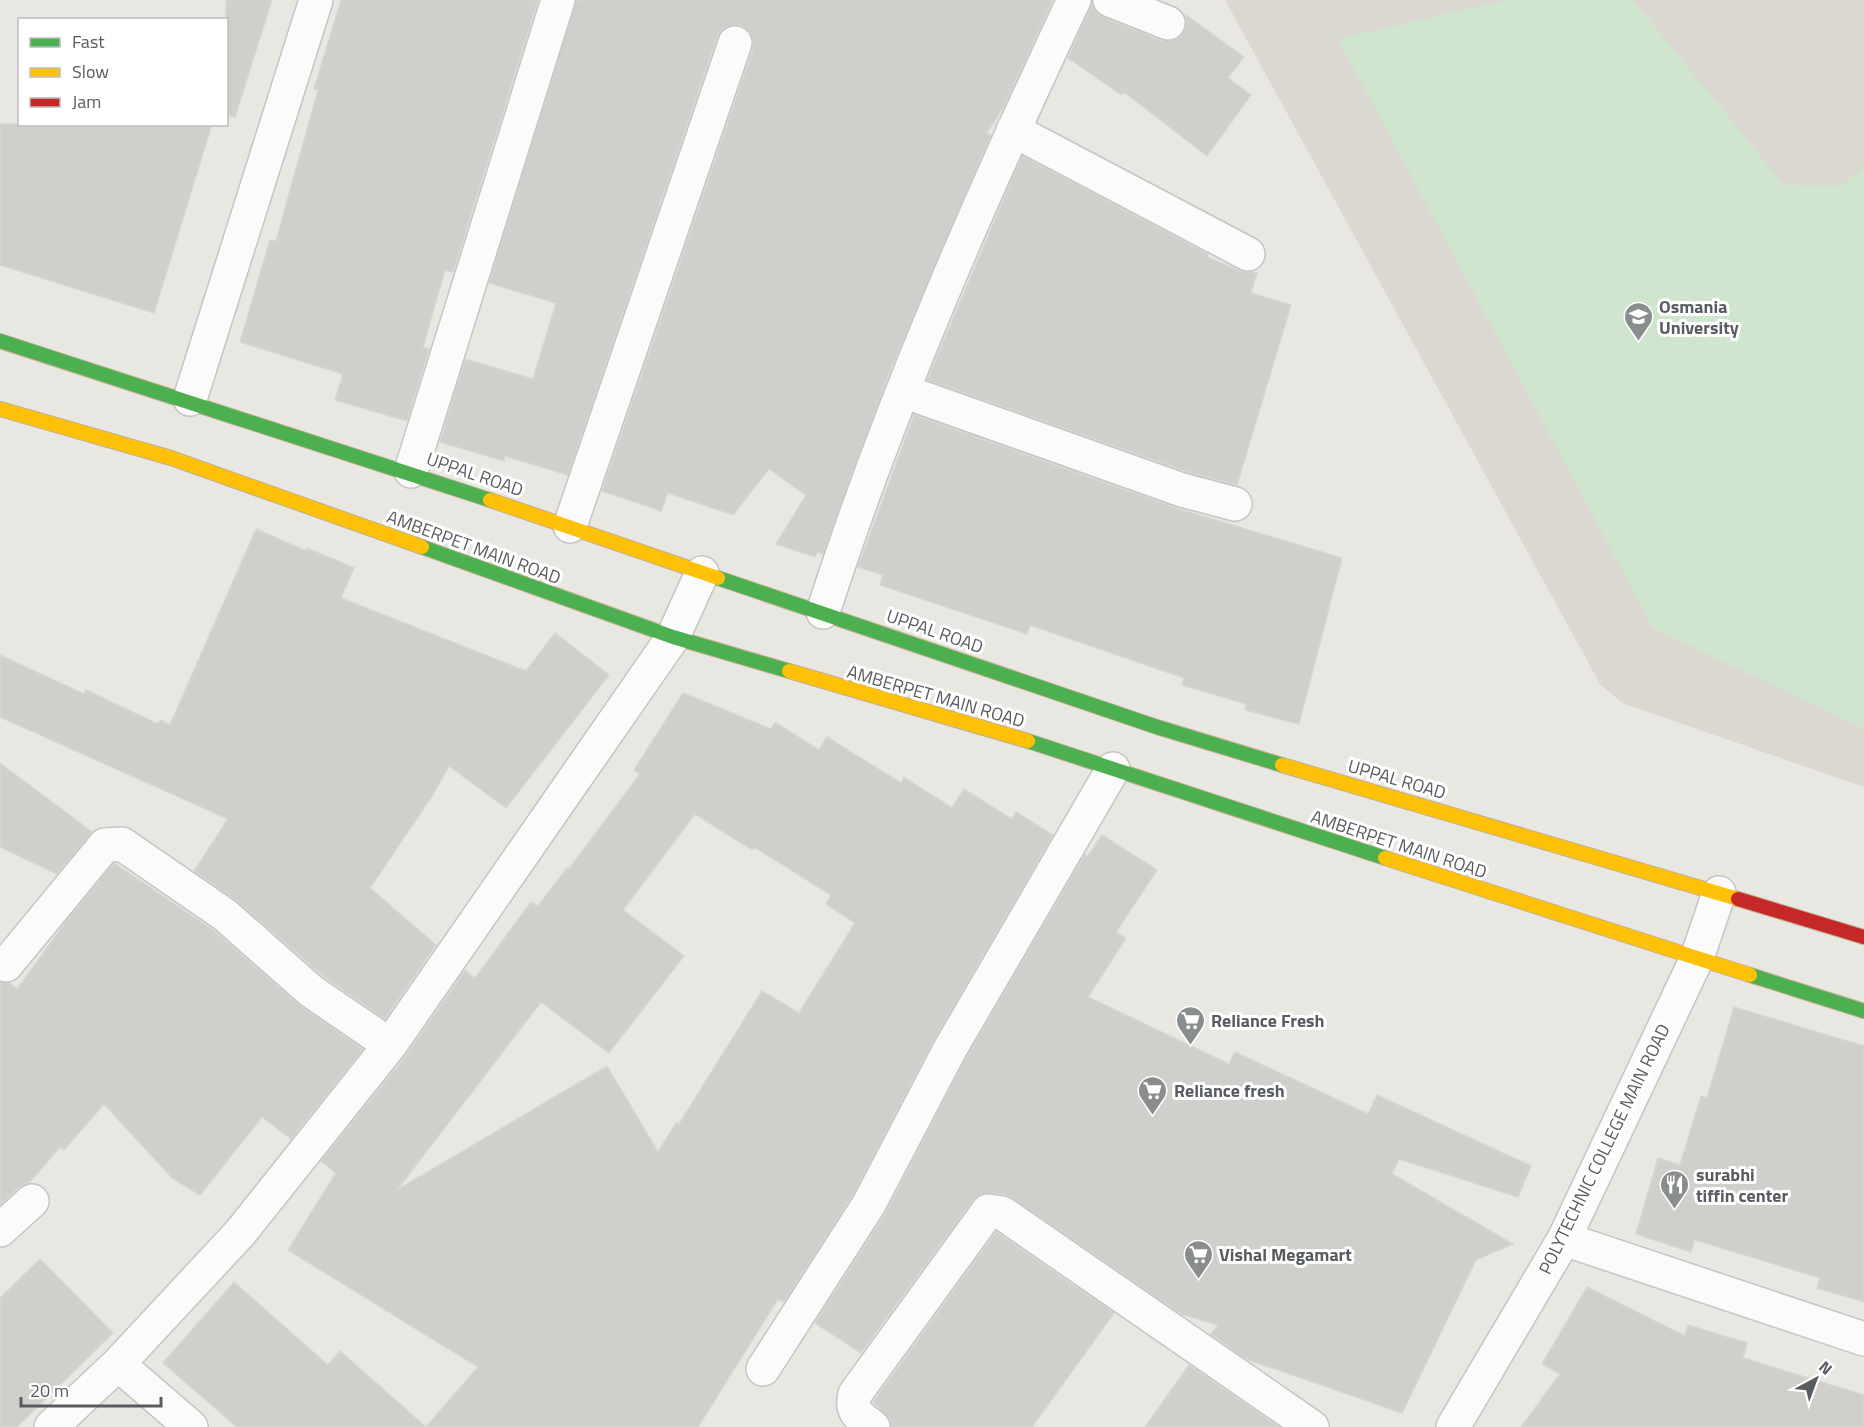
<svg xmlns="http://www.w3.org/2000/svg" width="1864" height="1427" font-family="'Titillium Web',sans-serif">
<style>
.education{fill:#dad8d1}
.green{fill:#d0e5cd}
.building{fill:#d0cfcc;stroke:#d8d6d2;stroke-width:1.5;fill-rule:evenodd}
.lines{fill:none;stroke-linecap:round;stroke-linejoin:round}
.street-casing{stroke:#c5c5c4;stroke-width:36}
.fast-casing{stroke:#bfaf90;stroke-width:16}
.slow-casing{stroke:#bfaf90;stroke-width:16}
.jam-casing{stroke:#bfaf90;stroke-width:16}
.street{stroke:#fcfbfb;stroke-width:33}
.fast{stroke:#4caf50;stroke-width:14}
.slow{stroke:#ffc107;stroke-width:14}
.jam{stroke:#c62828;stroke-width:14}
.labels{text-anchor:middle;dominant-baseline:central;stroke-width:6;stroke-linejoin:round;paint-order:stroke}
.poi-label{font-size:18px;font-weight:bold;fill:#585c60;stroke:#fff;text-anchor:start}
.street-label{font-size:18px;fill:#585c60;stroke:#fff}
</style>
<rect width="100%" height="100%" fill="#e8e7e2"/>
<path class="education" d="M1225,0h639v787l-242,-84 -22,-19z"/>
<path class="green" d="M1507,0h126l151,185 56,1 24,-18v561l-211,-101 -315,-589z"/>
<path class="building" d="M226,0h46l-37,117 -9,-2z
M341,0h197l-85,272 -8,-2 -22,77 6,2 -22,72 -72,-21 8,-26 -103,-32 30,-102 6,1 42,-151 -4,-1z
M576,0h477l-49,106 -17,27 4,2 -101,236 -67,183 -6,-2 -2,5 -39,-13 30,-49 -37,-26 -36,46 -65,-22 -7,18 -59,-20 151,-442v-9l-4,-9 -9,-6h-9l-8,4 -6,8 -149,438 -63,-19 -1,5 -64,-19 25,-83 68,20 23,-76 -67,-20z
M1092,4l4,8 7,5 59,24h9l9,-4 6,-8v-14l58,42 -16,21 23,17 -44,61 -83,-64 -2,3 -54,-37z
M0,124h212l-58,189 -154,-48z
M1022,156l186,98 -1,3 33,14 17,2 -6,20 40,12 -54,180 -49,-13 -261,-92z
M914,415l262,93 166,50 -43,166 -54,-14 1,-6 -64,-19 2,-7 -154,-53 -3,9 -147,-49 3,-10 -25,-8z
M256,529l50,22 1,-3 47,20 -13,30 185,73 29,-38 54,42 -103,133 -57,-42 -17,30 -62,92 66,57 -51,74 -62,-43 -86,-75 -43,-30 34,-52 -228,-102v-62l84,39 2,-4 72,34 2,-4 10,5z
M683,693l88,36 4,-7 44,28 8,-13 74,46 3,-6 48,31 12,-19 48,30 4,-7 37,23 -119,205 -81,155 -69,107 -6,-3 -80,128h-461l-74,-64 71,-81 94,83 12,-14 86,76 52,-60 -190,-117 48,-77 -15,-12 84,-104 60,-87 10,8 56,-76 7,4 29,-38 2,1 71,-95 -6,-4zM695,814l57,36 2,-3 77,48 -5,9 29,19 -56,90 -37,-22 -83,133 -3,-1 -18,29 -51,-86 -210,124 144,-188 68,51 75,-97 -61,-46z
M0,763l92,69 -35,42 -57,-27z
M1102,835l55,35 -41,62 10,6 -38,59 141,67 6,-12 133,62 9,-19 154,71 -13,31 -119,-38 -7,15 121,70 -37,16 -74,153 -156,-54 -35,-25 7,-9 -37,-11 -176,-120h-24l-8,6 -112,153 -46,-30 70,-109 81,-156 119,-204 3,2z
M114,863l99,67 86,75 64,44 -72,90 -29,-22 -62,78 -27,-16 -69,-75 -40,46 -4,-3 -31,36 -10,4 -19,18v-223l9,1 8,6 54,-74z
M1734,1007l130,39v256l-47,-14 3,-10 -125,-38 -4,12 -55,-18 22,-76 22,7 21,-69 6,2z
M996,1232l118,81 -82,114h-141l-1,-8 -17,-17z
M40,1259l73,74 -96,94h-17v-129z
M1587,1287l98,49 3,-11 59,18 -4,15 121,37v32h-343l39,-53 -18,-10z
M1189,1365l90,62h-134z"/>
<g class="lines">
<defs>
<path id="street" d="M1110,0l58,23
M1013,130l235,124
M903,391l279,99 53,14
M190,399l126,-399
M411,471l147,-471
M570,526l165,-483
M823,612c68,-210 157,-413 251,-612
M6,965l99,-120 17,-1 103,71 86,76 79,54
M0,1230l32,-29
M1564,1239l300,100
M118,1364l73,63
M763,1369l106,-165 81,-155 163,-280
M51,1427l67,-63 122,-131 150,-188 283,-408 29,-64
M873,1427c-13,-10 -23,-15 -18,-33l133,-183 14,2 310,214
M1453,1427l111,-188 133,-281 22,-65"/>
<path id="fast" d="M0,341l490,159
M422,547l251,90 116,34
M718,578l439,149 125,38
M1028,741l357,117
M1750,975l114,36"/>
<path id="slow" d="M0,409l171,49 251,89
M490,500l228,78
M789,671l239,70
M1282,765l456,134
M1385,858l365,117"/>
<path id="jam" d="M1738,899l126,38"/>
</defs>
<use href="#street" class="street-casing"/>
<use href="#fast" class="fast-casing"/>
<use href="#slow" class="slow-casing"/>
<use href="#jam" class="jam-casing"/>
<use href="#street" class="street"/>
<use href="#fast" class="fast"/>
<use href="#slow" class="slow"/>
<use href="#jam" class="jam"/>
</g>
<defs>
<symbol id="university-pin" viewBox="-11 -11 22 30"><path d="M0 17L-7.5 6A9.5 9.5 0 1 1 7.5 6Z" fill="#8a8d8e" stroke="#fff"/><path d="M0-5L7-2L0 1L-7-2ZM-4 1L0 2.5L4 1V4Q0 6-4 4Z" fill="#fff"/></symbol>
<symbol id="supermarket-pin" viewBox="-11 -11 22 30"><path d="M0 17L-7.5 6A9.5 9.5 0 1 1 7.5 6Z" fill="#8a8d8e" stroke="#fff"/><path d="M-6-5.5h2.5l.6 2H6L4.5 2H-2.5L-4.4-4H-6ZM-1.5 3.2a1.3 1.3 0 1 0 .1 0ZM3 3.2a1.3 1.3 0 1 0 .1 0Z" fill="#fff"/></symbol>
<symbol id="restaurant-pin" viewBox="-11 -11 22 30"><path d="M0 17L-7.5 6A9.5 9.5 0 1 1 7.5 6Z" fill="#8a8d8e" stroke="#fff"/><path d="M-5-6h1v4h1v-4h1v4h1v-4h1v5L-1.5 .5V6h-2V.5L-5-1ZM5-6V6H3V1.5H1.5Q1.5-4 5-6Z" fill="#fff"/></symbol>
</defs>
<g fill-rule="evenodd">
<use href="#university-pin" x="1622" y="300" width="33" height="45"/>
<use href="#supermarket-pin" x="1174" y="1004" width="33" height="45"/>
<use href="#supermarket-pin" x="1136" y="1074" width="33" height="45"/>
<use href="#restaurant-pin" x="1658" y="1168" width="33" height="45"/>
<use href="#supermarket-pin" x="1182" y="1238" width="33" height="45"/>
</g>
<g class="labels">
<g class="poi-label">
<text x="1659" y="306">Osmania<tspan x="1659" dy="21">University</tspan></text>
<text x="1211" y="1020">Reliance Fresh</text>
<text x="1174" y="1090">Reliance fresh</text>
<text x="1696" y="1174">surabhi<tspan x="1696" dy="21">tiffin center</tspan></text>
<text x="1219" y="1254">Vishal Megamart</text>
</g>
<g class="street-label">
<text transform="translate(475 474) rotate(19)">UPPAL ROAD</text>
<text transform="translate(474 547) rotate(20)">AMBERPET MAIN ROAD</text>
<text transform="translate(935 631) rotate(19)">UPPAL ROAD</text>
<text transform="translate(936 696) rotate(16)">AMBERPET MAIN ROAD</text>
<text transform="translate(1397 779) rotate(16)">UPPAL ROAD</text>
<text transform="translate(1399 844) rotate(18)">AMBERPET MAIN ROAD</text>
<text transform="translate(1604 1149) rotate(-64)">POLYTECHNIC COLLEGE MAIN ROAD</text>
</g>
</g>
<rect x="18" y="18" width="210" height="108" fill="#ffffff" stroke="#bcbebf" stroke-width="1.5"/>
<rect x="30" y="38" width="30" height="9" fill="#4caf50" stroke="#bcbebf" stroke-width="1.5"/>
<text x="72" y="48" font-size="18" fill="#585c60">Fast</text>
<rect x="30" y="68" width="30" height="9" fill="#ffc107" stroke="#bcbebf" stroke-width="1.5"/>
<text x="72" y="78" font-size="18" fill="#585c60">Slow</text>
<rect x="30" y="98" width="30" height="9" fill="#c62828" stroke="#bcbebf" stroke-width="1.5"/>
<text x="72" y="108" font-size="18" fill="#585c60">Jam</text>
<g transform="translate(1816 1379) rotate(41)" stroke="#ffffff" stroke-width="4.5" paint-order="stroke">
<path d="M0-4.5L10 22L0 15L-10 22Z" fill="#585c60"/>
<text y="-9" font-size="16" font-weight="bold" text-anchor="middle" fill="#585c60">N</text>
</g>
<path d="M21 1397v9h140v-9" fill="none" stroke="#585c60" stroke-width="3"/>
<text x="30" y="1397" font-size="18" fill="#585c60" stroke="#ffffff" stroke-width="4.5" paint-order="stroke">20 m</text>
</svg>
